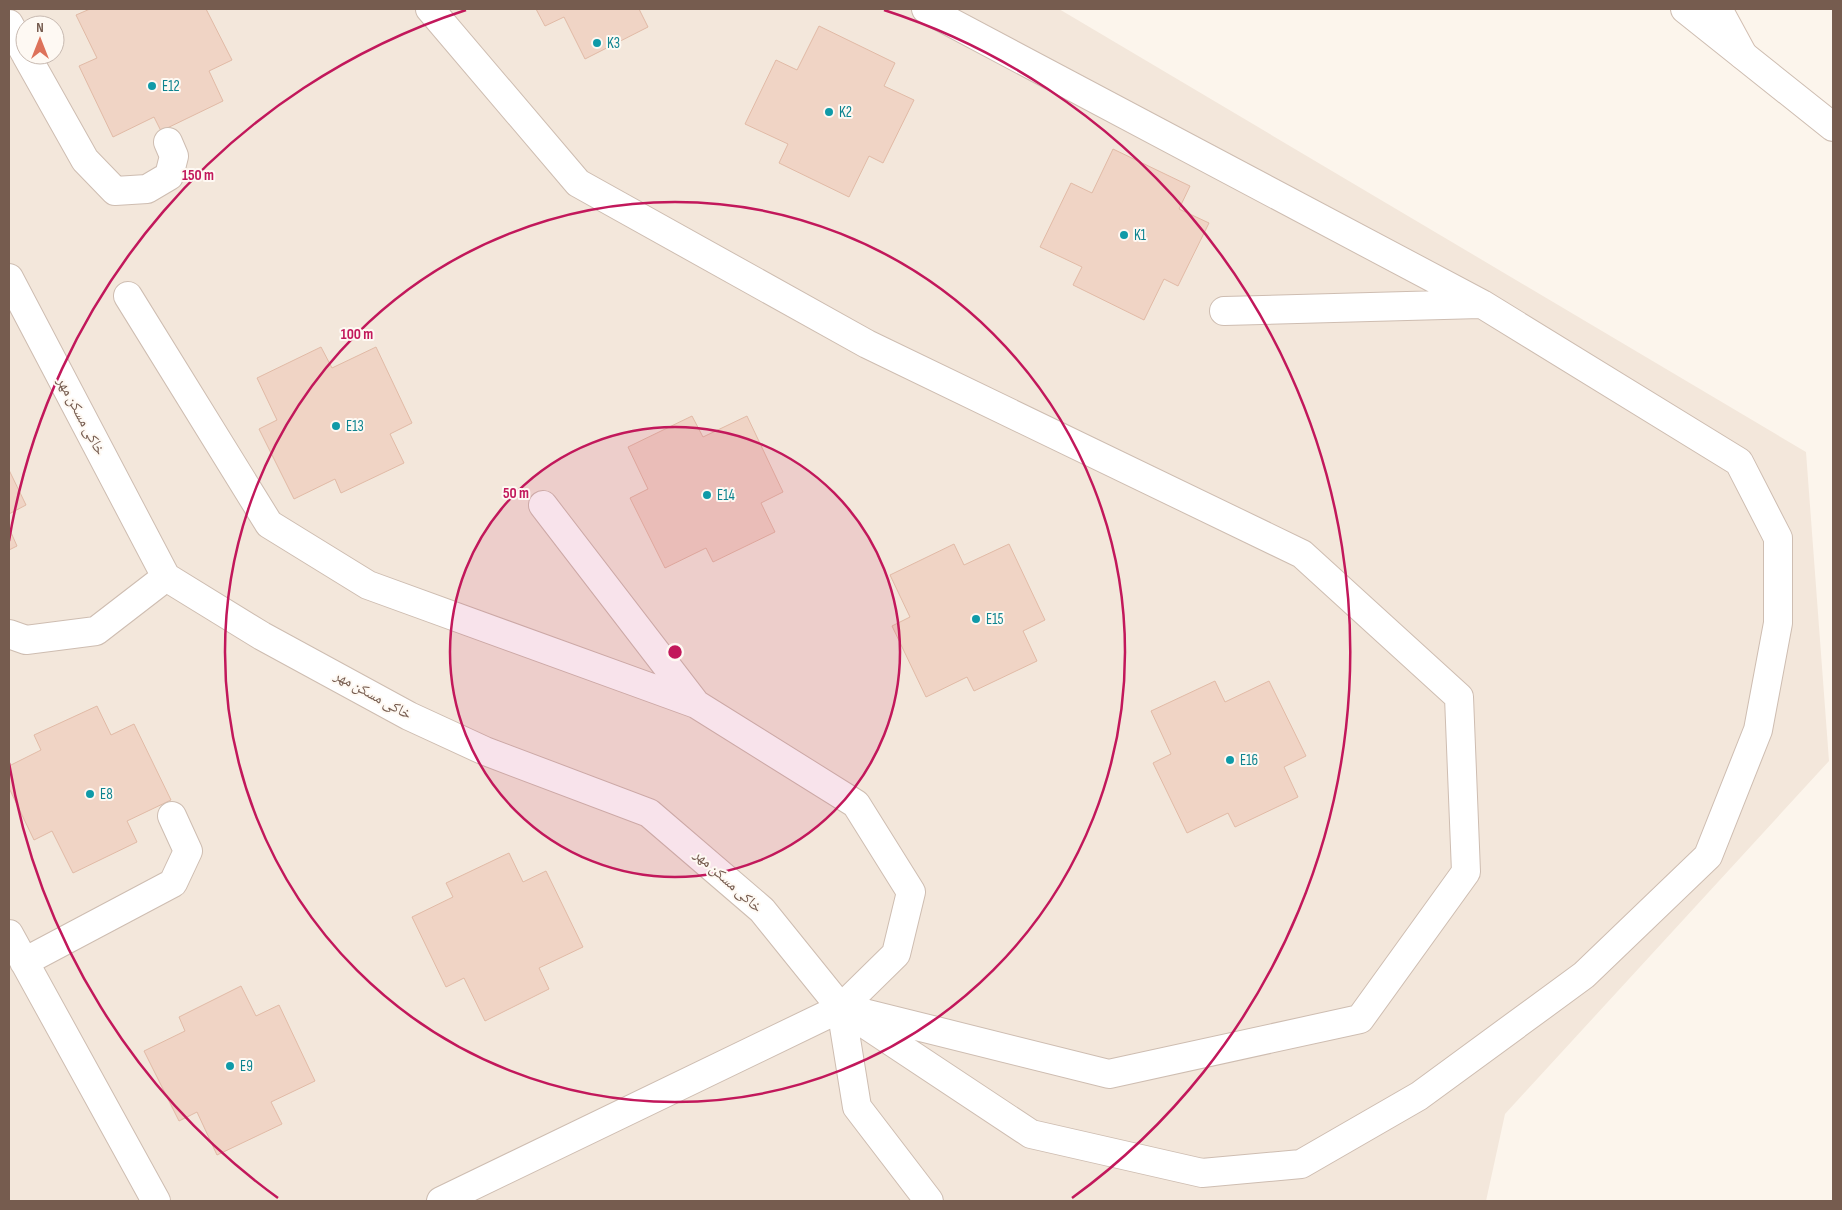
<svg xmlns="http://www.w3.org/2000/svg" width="1842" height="1210" font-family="'Sofia Sans Condensed','Noto Naskh Arabic',sans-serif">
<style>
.residential{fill:#f3e7db;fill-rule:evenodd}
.building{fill:#f0d4c5;stroke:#e1baa6}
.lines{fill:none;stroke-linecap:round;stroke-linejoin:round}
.street-casing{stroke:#cebdb1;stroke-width:30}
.secondary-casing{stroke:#d3bfb2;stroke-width:30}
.street{stroke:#fff;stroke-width:28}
.secondary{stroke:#fff;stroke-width:28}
.ring{fill:none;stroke:#c2185b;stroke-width:2.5}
.culture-dot{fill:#0f9aa8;stroke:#fef9f3;stroke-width:2}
.labels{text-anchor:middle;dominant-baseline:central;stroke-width:4;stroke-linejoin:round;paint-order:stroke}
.culture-label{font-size:15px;fill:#0d838f;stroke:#fef9f3;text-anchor:start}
.street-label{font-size:15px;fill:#765c4f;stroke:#fef9f3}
.centre{fill:#c2185b;stroke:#fef9f3;stroke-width:2.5}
.ring-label{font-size:15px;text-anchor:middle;font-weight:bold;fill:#c2185b;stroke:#fef9f3;stroke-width:4;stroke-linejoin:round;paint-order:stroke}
</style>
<rect width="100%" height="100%" fill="#fcf5ec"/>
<path class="residential" d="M9,9h1050l747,443 23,309 -324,353 -19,87h-1477zM25,25h30v30h-30z"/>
<path class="building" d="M90,9h116l26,51 -23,11 14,30 -62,30 -7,-14 -41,20 -34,-71 18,-8 -21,-43z
M536,9h103l9,18 -63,32 -21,-42 -19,9z
M819,26l76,37 -11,23 30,14 -31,63 -14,-7 -20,41 -70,-34 9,-19 -43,-20 31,-64 21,10z
M1113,149l77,37 -11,23 30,14 -31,63 -14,-7 -20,41 -71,-35 9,-18 -42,-20 31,-64 21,10z
M321,347l11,21 44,-21 36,76 -22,11 14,29 -63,30 -6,-14 -41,20 -35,-70 18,-9 -20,-42z
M692,416l11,21 44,-21 36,76 -22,11 14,29 -62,30 -7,-14 -41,20 -35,-70 18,-9 -20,-42z
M9,470l17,35 -17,9z
M9,528l8,18 -8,4z
M954,544l10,21 45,-21 36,76 -22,11 14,30 -63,30 -7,-14 -41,20 -34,-71 18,-9 -20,-42z
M1215,681l10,21 44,-21 37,75 -22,11 14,30 -63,30 -7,-14 -41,20 -34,-70 18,-9 -20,-43z
M97,706l14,29 23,-11 37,76 -44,21 10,21 -64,31 -21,-42 -18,9 -25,-52v-22l32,-16 -7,-15z
M509,853l14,29 23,-11 37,76 -44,21 10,21 -64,32 -21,-43 -18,9 -34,-70 41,-20 -7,-14z
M241,986l15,30 23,-11 36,76 -44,21 11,22 -65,31 -20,-43 -18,9 -35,-70 41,-20 -6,-14z"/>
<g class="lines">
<defs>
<path id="street" d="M430,9l148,174 289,161 435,210 157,143 7,175 -106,147 -251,55 -249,-62
M1685,9l148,118
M9,24l16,29
M26,55l59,105 30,31 32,-2 22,-13 5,-20 -6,-14
M9,278l157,299 96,59 147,80 76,35 164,62 113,97 79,98 190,126 171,39 99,-9 118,-68 165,-121 124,-119 50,-126 20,-107v-85l-39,-76 -257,-158 -556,-295
M128,296l141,228 99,61 328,119
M1224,311l256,-7
M9,634l17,6 70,-9 70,-54
M9,934l147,267
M24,962l149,-79 15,-32 -16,-35
M841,1008l16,99 72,94
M441,1201l400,-193 55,-54 15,-62 -55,-88 -160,-100 -153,-199"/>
<path id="secondary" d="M1718,9l25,46"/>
</defs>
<use href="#street" class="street-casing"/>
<use href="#secondary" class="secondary-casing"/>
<use href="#street" class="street"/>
<use href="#secondary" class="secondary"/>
</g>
<circle cx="675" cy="652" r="225" fill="#c2185b" fill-opacity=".12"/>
<g class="ring">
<circle cx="675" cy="652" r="225"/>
<circle cx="675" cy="652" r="450"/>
<path d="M278 1198A675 675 0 0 1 9 763M9 541A675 675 0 0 1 466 10M884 10A675 675 0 0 1 1072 1198"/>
</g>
<g class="culture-dot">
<circle cx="597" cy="43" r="5"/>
<circle cx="152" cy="86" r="5"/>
<circle cx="829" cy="112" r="5"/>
<circle cx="1124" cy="235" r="5"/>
<circle cx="336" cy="426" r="5"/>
<circle cx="707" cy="495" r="5"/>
<circle cx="976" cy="619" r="5"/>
<circle cx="1230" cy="760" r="5"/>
<circle cx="90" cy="794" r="5"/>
<circle cx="230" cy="1066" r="5"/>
</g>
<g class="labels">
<g class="culture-label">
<text x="607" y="43">K3</text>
<text x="162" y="86">E12</text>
<text x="839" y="112">K2</text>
<text x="1134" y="235">K1</text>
<text x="346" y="426">E13</text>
<text x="717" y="495">E14</text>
<text x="986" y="619">E15</text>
<text x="1240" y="760">E16</text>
<text x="100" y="794">E8</text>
<text x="240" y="1066">E9</text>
</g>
<g class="street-label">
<text transform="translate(81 416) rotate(62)">خاکی مسکن مهر</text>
<text transform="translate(373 695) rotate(29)">خاکی مسکن مهر</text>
<text transform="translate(728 881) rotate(42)">خاکی مسکن مهر</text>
</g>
</g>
<circle cx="675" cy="652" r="8" class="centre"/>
<g class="ring-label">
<text x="198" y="180">150 m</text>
<text x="357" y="339">100 m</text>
<text x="516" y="498">50 m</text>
</g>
<rect width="1842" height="1210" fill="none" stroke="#765c4f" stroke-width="20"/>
<g transform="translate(40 40)"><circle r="24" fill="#fef9f3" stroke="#c8bab1"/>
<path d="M0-4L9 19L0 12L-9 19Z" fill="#dd725a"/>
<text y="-8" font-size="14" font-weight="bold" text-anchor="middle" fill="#765c4f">N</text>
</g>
</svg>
